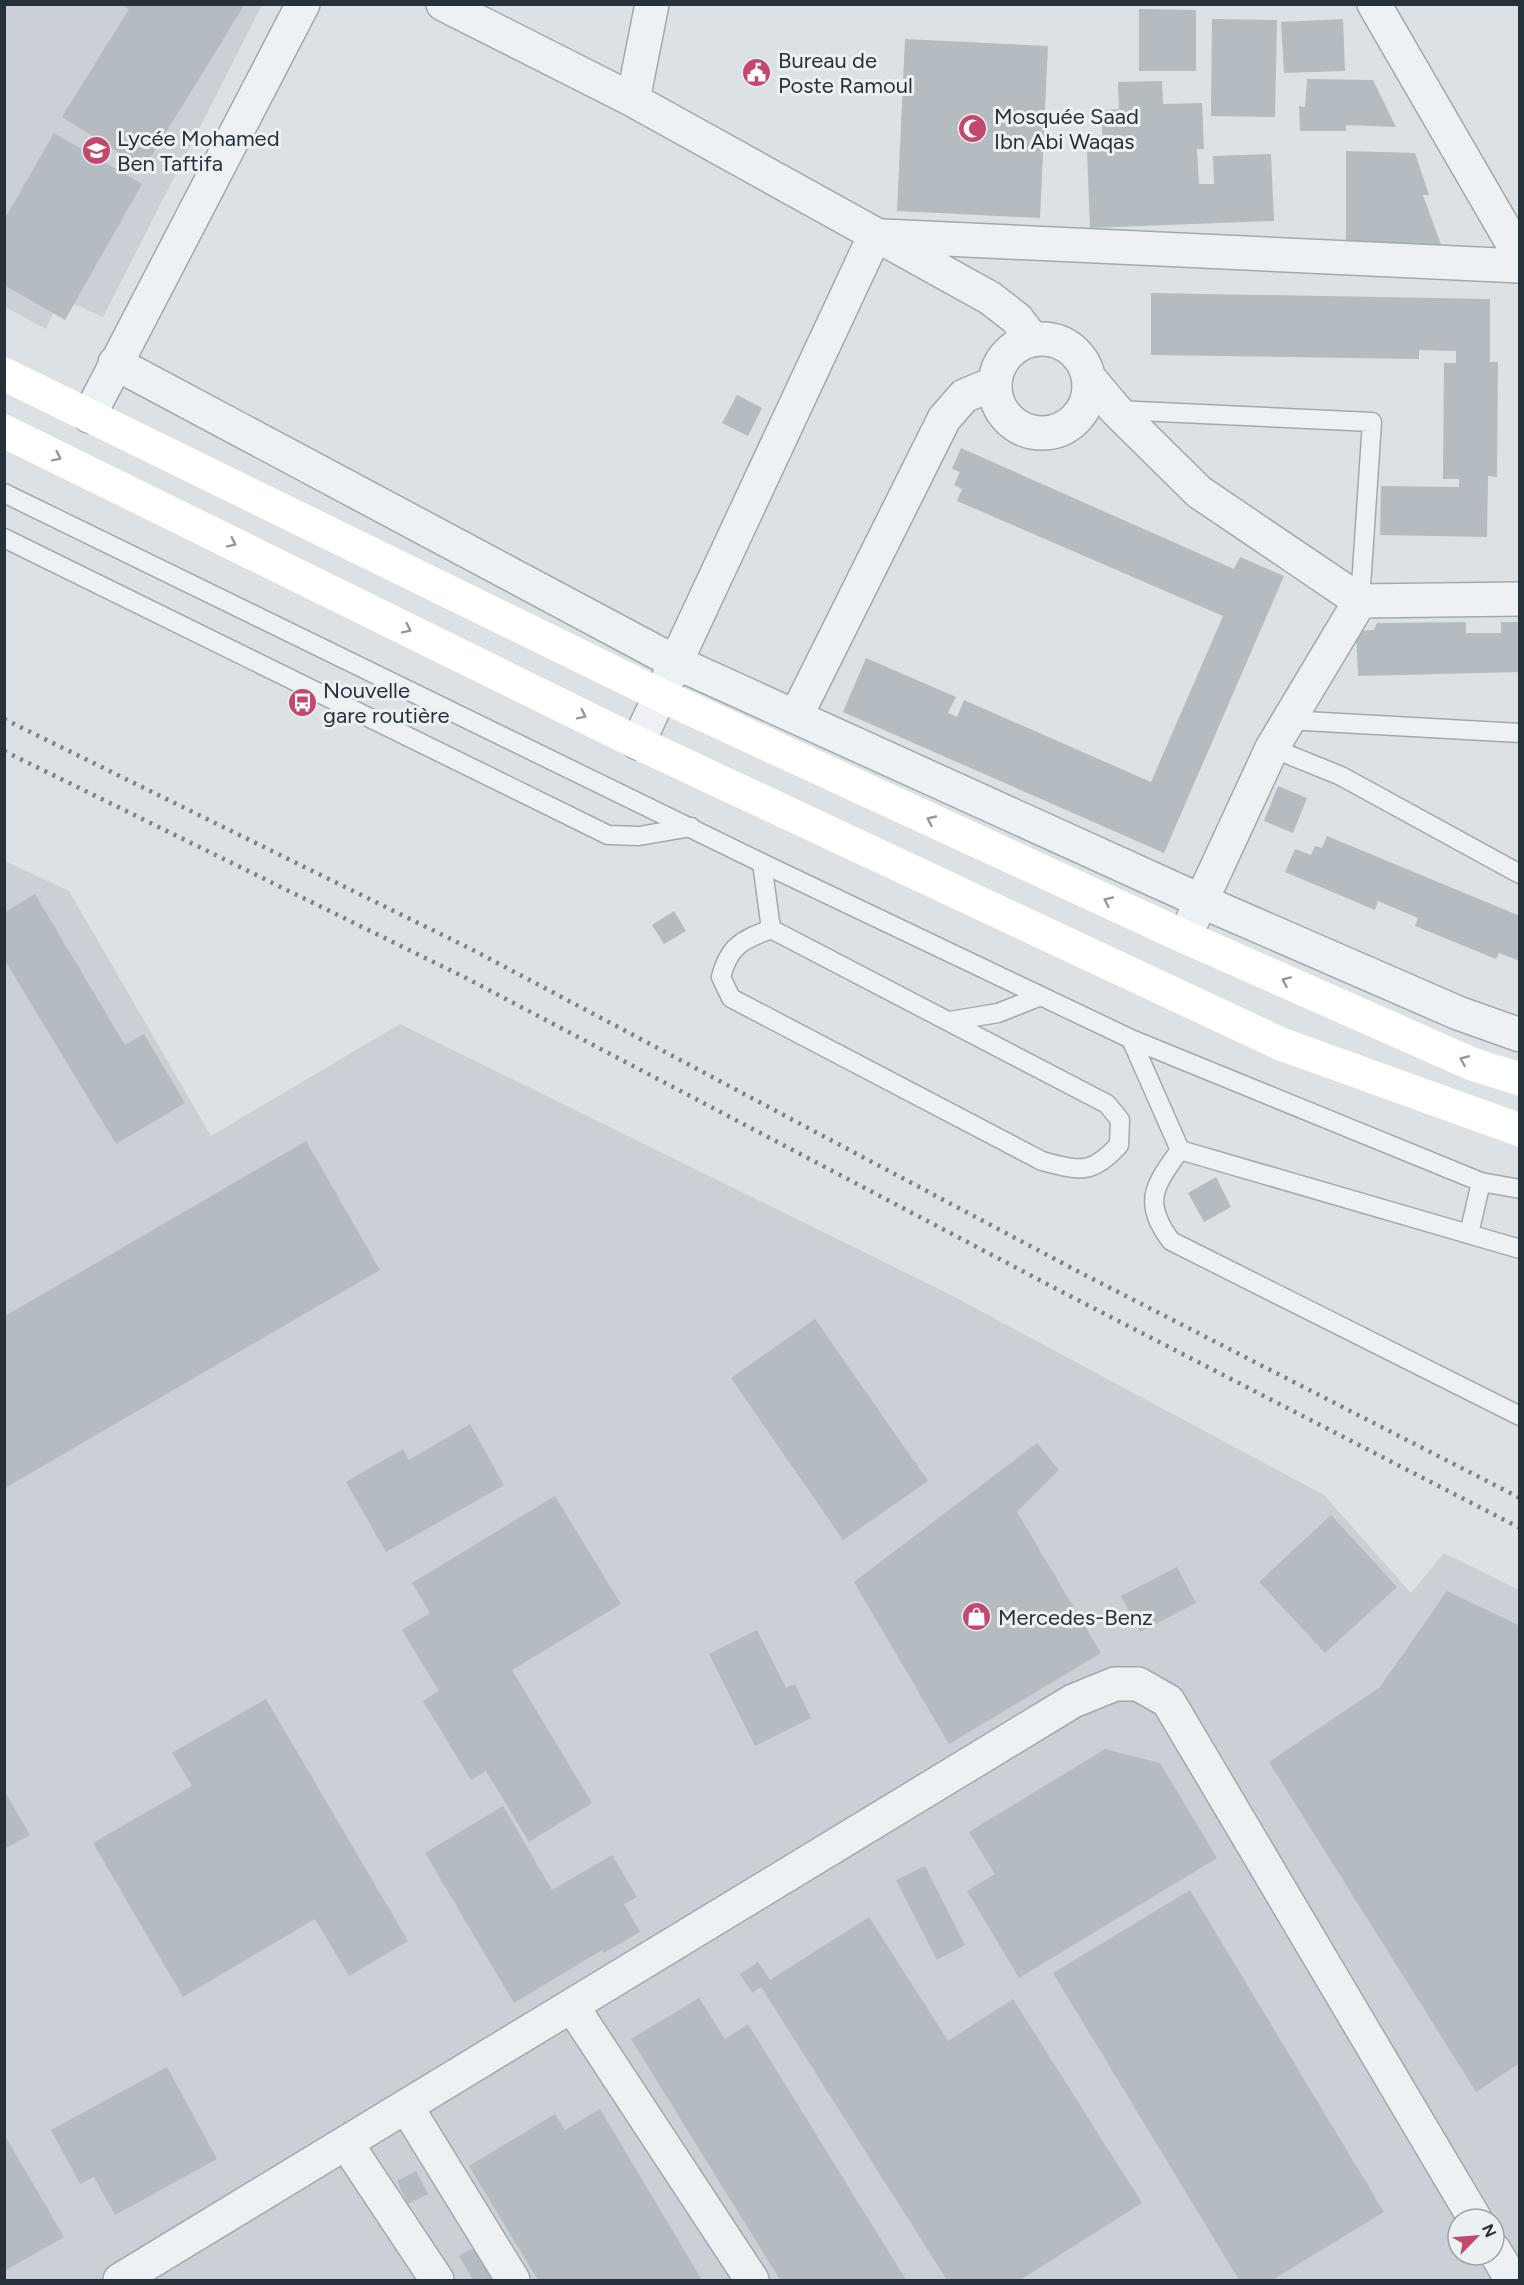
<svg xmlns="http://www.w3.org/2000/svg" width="1524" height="2285" font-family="Figtree,sans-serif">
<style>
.built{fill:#cad0d6;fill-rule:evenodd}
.building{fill:#b4bbc1}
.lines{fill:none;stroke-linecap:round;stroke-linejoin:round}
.lane-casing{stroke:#a2a9ae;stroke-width:21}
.street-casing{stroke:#a2a9ae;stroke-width:36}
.lane{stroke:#eef1f4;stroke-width:18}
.street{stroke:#eef1f4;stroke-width:33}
.secondary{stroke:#fff;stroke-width:33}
.rail{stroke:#77838d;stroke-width:4.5;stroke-dasharray:3 6;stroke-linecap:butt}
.oneway{stroke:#93989c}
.labels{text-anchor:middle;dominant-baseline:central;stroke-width:6;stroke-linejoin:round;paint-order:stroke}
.poi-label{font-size:22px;fill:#27313a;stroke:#ebf0f3;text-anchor:start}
</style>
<rect width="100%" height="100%" fill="#dce1e5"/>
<path class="built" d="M4,5h258l-159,312 -43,-19 -14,31 -41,-22z
M5,861l64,30 142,245 189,-112 545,268 379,203 87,98 33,-40 75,37v690h-1514zM1458,2219h36v36h-36z"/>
<path class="building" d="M121,4h124l-101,164 -82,-51 67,-108z
M1139,9l57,1v61h-57z
M1212,19l65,1 -2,97 -64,-1z
M1343,19l2,52 -61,2 -3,-51z
M905,39l143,7 -8,172 -143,-7z
M1307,79l66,1 23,47 -50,-2v6h-46l-1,-25 6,1z
M1162,81l1,23 39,-1 2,46h-7l2,35h15l-1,-28 58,-2 3,67 -184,7 -3,-76 16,-1 -2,-41 18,-1 -1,-27z
M54,133l88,51 -77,136 -61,-35v-72l3,2z
M1346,151l69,2 14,42h-6l20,55 -97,-7z
M1151,293l339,6v63h8l-1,115 -9,-1 -1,61 -107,-2 1,-49 78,1v-8h-16l1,-116h12v-12l-37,-1v9l-268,-4z
M737,395l25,13 -14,28 -26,-13z
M961,448l273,121 6,-12 44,19 -120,277 -321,-141 23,-54 90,39 -8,16 9,4 7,-17 187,82 72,-166 -266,-115 5,-12 -8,-4 6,-13 -8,-3z
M1466,622v11h35v-11h19v50l-162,4 -2,-45 18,-1 3,-7z
M1278,786l29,12 -14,35 -29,-12z
M1327,836l193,80v45l-21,-8 -3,6 -81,-33 3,-8 -40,-17 -3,9 -90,-38 10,-23 16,6 4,-9 7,2z
M35,894l90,151 19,-11 41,69 -69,41 -112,-185v-46z
M674,911l12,20 -22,13 -12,-19z
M306,1141l74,129 -375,218v-172z
M1216,1177l15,30 -27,15 -16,-29z
M815,1319l113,162 -85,59 -112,-162z
M470,1424l34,61 -118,67 -40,-70 57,-33 6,11z
M1037,1443l22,27 -42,42 84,141 -152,91 -95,-162z
M555,1496l66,108 -109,66 80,133 -63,39 -43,-71 -15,9 -48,-79 16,-10 -37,-61 28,-17 -18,-30z
M1331,1515l66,72 -72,66 -66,-71z
M1177,1567l19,36 -56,29 -19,-36z
M1447,1591l73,35v437l-44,29 -207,-330 111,-75z
M757,1630l29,58 9,-4 16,34 -56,28 -46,-92z
M266,1699l142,242 -59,35 -34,-57 -132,78 -90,-154 99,-57 -20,-33z
M1105,1749l55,14 57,95 -198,120 -52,-87 28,-17 -26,-42z
M4,1790l26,45 -26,14z
M503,1806l49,84 60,-35 25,42 -13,7 16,28 -36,21 -2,-3 -88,53 -89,-150z
M925,1866l40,79 -28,15 -41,-80z
M1190,1890l194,322 -112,68h-33l-186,-307z
M869,1917l79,124 65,-42 129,204 -122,77h-73l-186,-293 -9,6 -12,-19 18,-12 12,18z
M699,1998l26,41 23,-15 158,256h-126l-149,-241z
M167,2067l50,92 -102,56 -21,-38 -14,7 -29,-54z
M600,2109l102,171h-164l-69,-114 86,-52 10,16z
M4,2134l60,103 -60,34z
M416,2171l12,23 -20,10 -11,-23z
M477,2246l18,34h-22l-14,-24z"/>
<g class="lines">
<defs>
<path id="lane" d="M1116,410l256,12 -12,179
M4,493l758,370 369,176 350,143 39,7
M4,538l604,297 31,1 52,-9
M1287,720l233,13
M1272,748l69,28 179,98
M762,863l9,66
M771,929l336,175 13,16 -1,25c-28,30 -39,26 -77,16l-311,-163 -10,-21c8,-31 21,-37 50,-48z
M950,1021l48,-8 43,-17
M1131,1039l49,111 340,99
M1180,1150c-26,36 -38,52 -9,91l349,175
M1469,1234l12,-52"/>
<path id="street" d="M443,4l190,96 357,198 27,21 15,20
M1374,4l146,252
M633,100l19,-96
M883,236l637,30
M995 386a47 47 0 1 1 94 0a47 47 0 1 1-94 0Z
M115,363l560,299 526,239 257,112 62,22
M1089,378l27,32 83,82 161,109 160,-2
M89,416l214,-412
M796,716l148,-297 20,-23 31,-13
M638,743l237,-508
M1192,921l80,-173 88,-147
M572,2006l180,274
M406,2106l107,174
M346,2143l91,137
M1494,2250l18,30
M120,2280l953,-579 42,-17h23l30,17 307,518"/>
</defs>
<use href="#lane" class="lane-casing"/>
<use href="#street" class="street-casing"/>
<use href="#lane" class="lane"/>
<use href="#street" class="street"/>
<path class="secondary" d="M4,374l656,321 525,242 287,127 48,15
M4,431l634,312 643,301 239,86"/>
<path class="rail" d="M4,719l471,232 606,322 439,225
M4,751l462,227 602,317 452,233"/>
</g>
<defs><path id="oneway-chevron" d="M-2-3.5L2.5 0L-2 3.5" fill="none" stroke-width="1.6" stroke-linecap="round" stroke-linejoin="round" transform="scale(1.5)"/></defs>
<g class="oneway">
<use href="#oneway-chevron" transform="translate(57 457) rotate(26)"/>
<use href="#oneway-chevron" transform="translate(232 543) rotate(26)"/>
<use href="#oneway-chevron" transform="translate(407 629) rotate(26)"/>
<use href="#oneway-chevron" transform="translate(582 715) rotate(26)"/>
<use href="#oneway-chevron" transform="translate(931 820) rotate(-155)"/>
<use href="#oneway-chevron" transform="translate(1108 901) rotate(-155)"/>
<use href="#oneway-chevron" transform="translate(1286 981) rotate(-156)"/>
<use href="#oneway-chevron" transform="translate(1464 1060) rotate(-157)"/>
</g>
<defs>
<symbol id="civic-disc" viewBox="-11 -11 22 22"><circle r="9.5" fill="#c2496d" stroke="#ebf0f3"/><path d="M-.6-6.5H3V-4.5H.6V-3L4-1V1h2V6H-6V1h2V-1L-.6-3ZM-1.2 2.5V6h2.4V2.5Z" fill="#fff"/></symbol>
<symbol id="mosque-disc" viewBox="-11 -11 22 22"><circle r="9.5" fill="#c2496d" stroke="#ebf0f3"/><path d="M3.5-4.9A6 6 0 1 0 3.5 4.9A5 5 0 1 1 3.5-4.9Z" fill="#fff"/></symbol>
<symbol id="school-disc" viewBox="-11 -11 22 22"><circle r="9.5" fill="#c2496d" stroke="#ebf0f3"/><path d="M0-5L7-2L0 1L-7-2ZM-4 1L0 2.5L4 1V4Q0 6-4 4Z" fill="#fff"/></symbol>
<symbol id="bus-disc" viewBox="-11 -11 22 22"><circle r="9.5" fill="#c2496d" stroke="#ebf0f3"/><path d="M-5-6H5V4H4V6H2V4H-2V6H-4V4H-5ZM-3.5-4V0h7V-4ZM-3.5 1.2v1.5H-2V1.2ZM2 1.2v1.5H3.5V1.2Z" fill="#fff"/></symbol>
<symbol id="shop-disc" viewBox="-11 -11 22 22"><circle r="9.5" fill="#c2496d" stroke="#ebf0f3"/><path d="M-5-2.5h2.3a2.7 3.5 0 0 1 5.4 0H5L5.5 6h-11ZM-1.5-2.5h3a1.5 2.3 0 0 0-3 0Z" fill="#fff"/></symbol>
</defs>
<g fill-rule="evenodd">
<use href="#civic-disc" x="740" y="56" width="33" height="33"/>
<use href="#mosque-disc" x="956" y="112" width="33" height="33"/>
<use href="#school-disc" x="80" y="134" width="33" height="33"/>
<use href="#bus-disc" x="286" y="686" width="33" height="33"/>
<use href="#shop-disc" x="960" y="1600" width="33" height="33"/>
</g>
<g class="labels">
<g class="poi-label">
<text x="778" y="60">Bureau de<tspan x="778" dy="25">Poste Ramoul</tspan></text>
<text x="994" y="116">Mosquée Saad<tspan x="994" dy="25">Ibn Abi Waqas</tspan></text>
<text x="117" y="138">Lycée Mohamed<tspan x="117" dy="25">Ben Taftifa</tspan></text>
<text x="323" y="690">Nouvelle<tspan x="323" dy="25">gare routière</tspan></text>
<text x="998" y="1617">Mercedes-Benz</text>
</g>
</g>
<rect width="1524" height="2285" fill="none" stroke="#27313a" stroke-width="12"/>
<g transform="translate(1476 2237) rotate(65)"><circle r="28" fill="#ebf0f3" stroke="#9da4a9" stroke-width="1.5"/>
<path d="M0-4.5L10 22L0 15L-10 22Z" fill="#c2496d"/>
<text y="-9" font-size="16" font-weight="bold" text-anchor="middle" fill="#27313a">N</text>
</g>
</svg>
